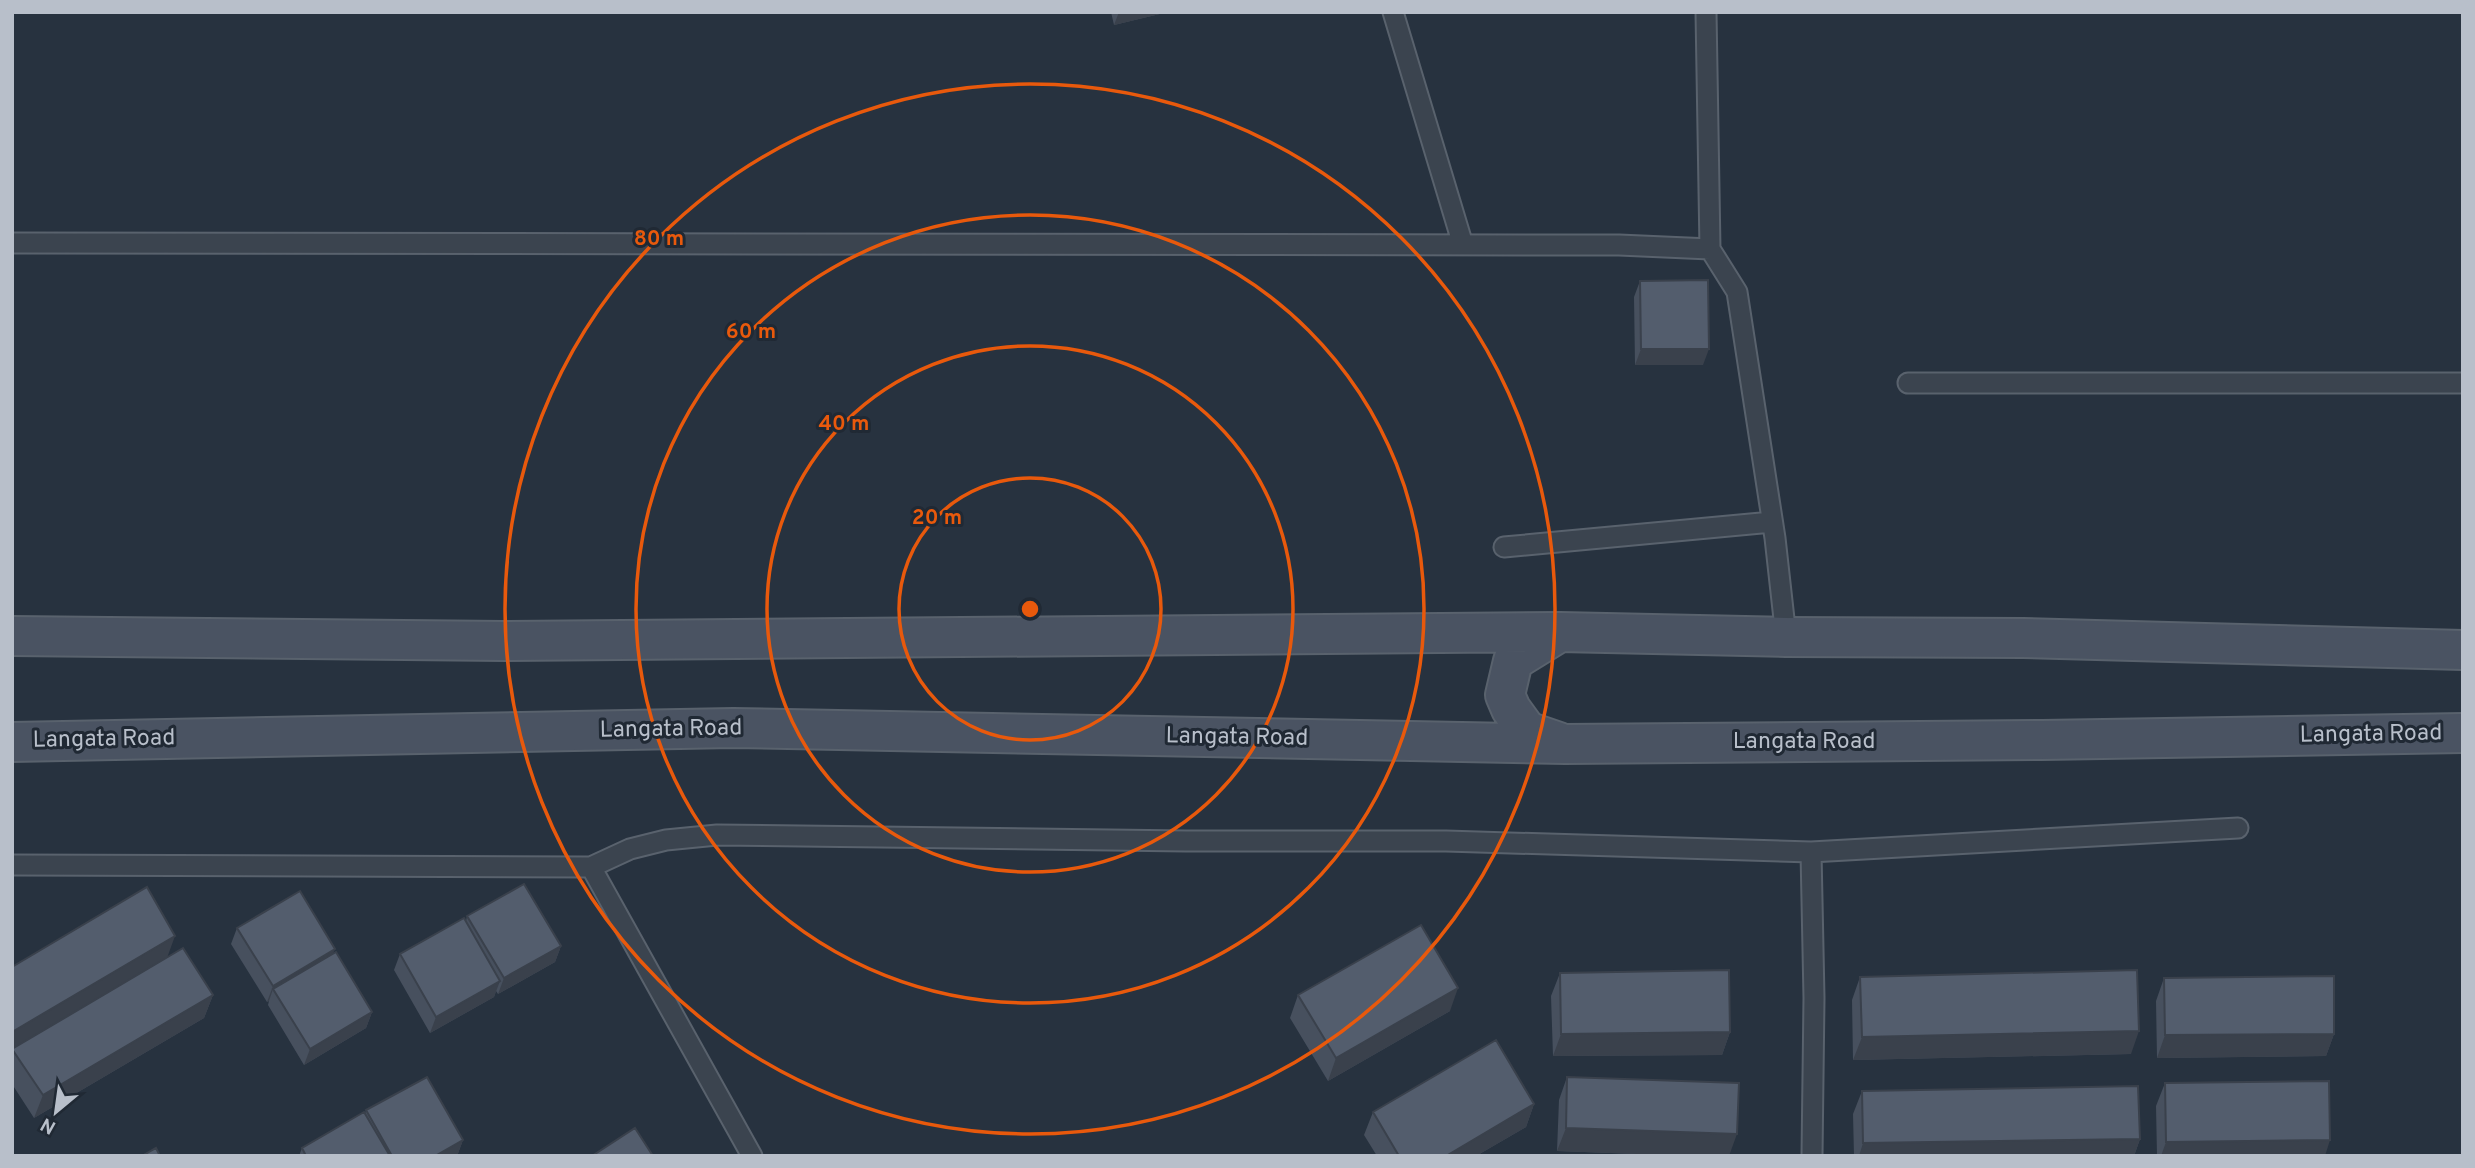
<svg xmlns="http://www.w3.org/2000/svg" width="2475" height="1168" font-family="Overpass,sans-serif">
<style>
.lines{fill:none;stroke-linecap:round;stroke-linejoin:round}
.service-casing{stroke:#59626d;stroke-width:23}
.secondary-casing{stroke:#59626d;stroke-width:42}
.service{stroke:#3b444f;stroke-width:19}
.secondary{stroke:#4a5362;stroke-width:38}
.wall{fill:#47505e}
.shaded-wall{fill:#3a414c}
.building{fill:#535d6d;stroke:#3a414c;stroke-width:2}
.ring{fill:none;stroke:#e8590c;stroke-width:3.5}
.labels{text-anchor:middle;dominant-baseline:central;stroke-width:6;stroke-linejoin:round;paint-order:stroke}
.street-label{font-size:23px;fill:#b8bfca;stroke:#202934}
.centre{fill:#e8590c;stroke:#202934;stroke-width:3.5}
.ring-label{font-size:21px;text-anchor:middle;font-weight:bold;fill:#e8590c;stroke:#202934;stroke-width:6;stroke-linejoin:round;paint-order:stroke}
</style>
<rect width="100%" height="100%" fill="#27323f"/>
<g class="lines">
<defs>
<path id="service" d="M1393,12l70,233
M1706,12l4,237 27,43 38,246 11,99
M12,243l1607,2 91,4
M1908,383h555
M1504,547l268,-25
M1811,852l3,146 -2,158
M12,865l579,2 161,289
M591,867l39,-18 36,-9 51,-5 469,6h260l365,11 427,-24"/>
<path id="secondary" d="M12,636l492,5 1056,-9 226,5 237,1 440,12
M12,742l721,-14 832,16 477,-4 421,-7
M1559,742l-32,-11 -16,-22 -6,-14 8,-34 47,-29"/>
</defs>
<use href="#service" class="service-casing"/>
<use href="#secondary" class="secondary-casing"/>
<use href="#service" class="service"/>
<use href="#secondary" class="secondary"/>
</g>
<path class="wall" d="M1111,12h57l-54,13z
M1640,281l63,84h-68l-1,-68z
M467,916l94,30 -6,16 -57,32 -2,-3 -2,6 -64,36 -36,-63 6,-16 66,-33z
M237,928l96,26 39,58 -6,16 -62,37 -36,-60 1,-4 -2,1 -36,-58z
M167,958l46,37 -9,23 -170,100 -22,-34v-117z
M1560,973l170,59 -8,23 -169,1 -2,-60z
M1860,977l271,77 -278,6 -1,-60z
M2164,978l170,56 -8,22 -169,2 -1,-57z
M1298,995l152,16 -122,70 -38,-63z
M1567,1077l162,79h-38l-134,-5 2,-51z
M2165,1083l160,73h-168l-1,-50z
M1862,1091l278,48 -6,17h-280l-1,-42z
M1534,1104l-8,23 -50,29h-99l-13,-21 9,-23z
M366,1110l97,30 -6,16h-158l3,-8 63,-34z"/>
<path class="shaded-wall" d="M1119,12h49l-54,13z
M1641,349h68l-6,16h-68z
M175,936l-8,22 -155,91v-17z
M561,946l-6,16 -57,32 6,-16z
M335,949l-6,16 -56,24 -4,12 -2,1 6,-16z
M500,981l-6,16 -64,36 6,-16z
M1458,988l-8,23 -122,70 8,-23z
M213,995l-9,23 -170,100 9,-23z
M372,1012l-6,16 -62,37 6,-16z
M2139,1031l-8,23 -278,6 9,-23z
M1730,1032l-8,23 -169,1 8,-22z
M2334,1034l-8,22 -169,2 8,-23z
M1534,1104l-8,23 -50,29h-30z
M1566,1128l171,6 -8,22h-38l-134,-5z
M2140,1139l-6,17h-275l4,-13z
M463,1140l-6,16h-22z
M2330,1140l-5,16h-164l5,-14z"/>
<path class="building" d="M1708,280l1,69h-68l-1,-68z
M524,884l37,62 -57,32 -37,-62z
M147,887l28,49 -163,96v-65z
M300,891l35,58 -62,37 -36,-58z
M464,918l36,63 -64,36 -36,-63z
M1421,925l37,63 -122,70 -38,-63z
M183,948l30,47 -170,100 -31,-46z
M336,952l36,60 -62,37 -37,-60z
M1729,970l1,62 -169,2 -1,-61z
M2137,970l2,61 -277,6 -2,-60z
M2334,976v58l-169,1 -1,-57z
M1496,1040l38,64 -88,52h-47l-26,-44z
M427,1077l36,63 -28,16h-43l-26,-46z
M1567,1077l172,6 -2,51 -171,-6z
M2329,1081l1,59 -164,2 -1,-59z
M2138,1086l2,53 -277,4 -1,-52z
M364,1112l26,44h-84l-4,-8z
M635,1128l18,28h-61z
M156,1148l4,8h-18z"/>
<g class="ring">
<circle cx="1030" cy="609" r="131"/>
<circle cx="1030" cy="609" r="263"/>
<circle cx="1030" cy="609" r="394"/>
<circle cx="1030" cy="609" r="525"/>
</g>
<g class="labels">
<g class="street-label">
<text transform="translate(671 730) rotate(-1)">Langata Road</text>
<text transform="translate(2371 735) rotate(-1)">Langata Road</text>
<text transform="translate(1237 738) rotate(1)">Langata Road</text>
<text transform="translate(104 740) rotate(-1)">Langata Road</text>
<text x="1804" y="742">Langata Road</text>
</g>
</g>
<circle cx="1030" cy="609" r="10" class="centre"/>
<g class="ring-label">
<text x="659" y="245">80 m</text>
<text x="751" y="338">60 m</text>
<text x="844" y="430">40 m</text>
<text x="937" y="524">20 m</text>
</g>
<rect width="2475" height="1168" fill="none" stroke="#b8bfca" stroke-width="28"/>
<g transform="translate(56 1112) rotate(209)" stroke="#202934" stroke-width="5" paint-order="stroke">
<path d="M0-5L12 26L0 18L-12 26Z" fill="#b8bfca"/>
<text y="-10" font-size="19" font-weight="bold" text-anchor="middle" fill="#b8bfca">N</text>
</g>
</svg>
